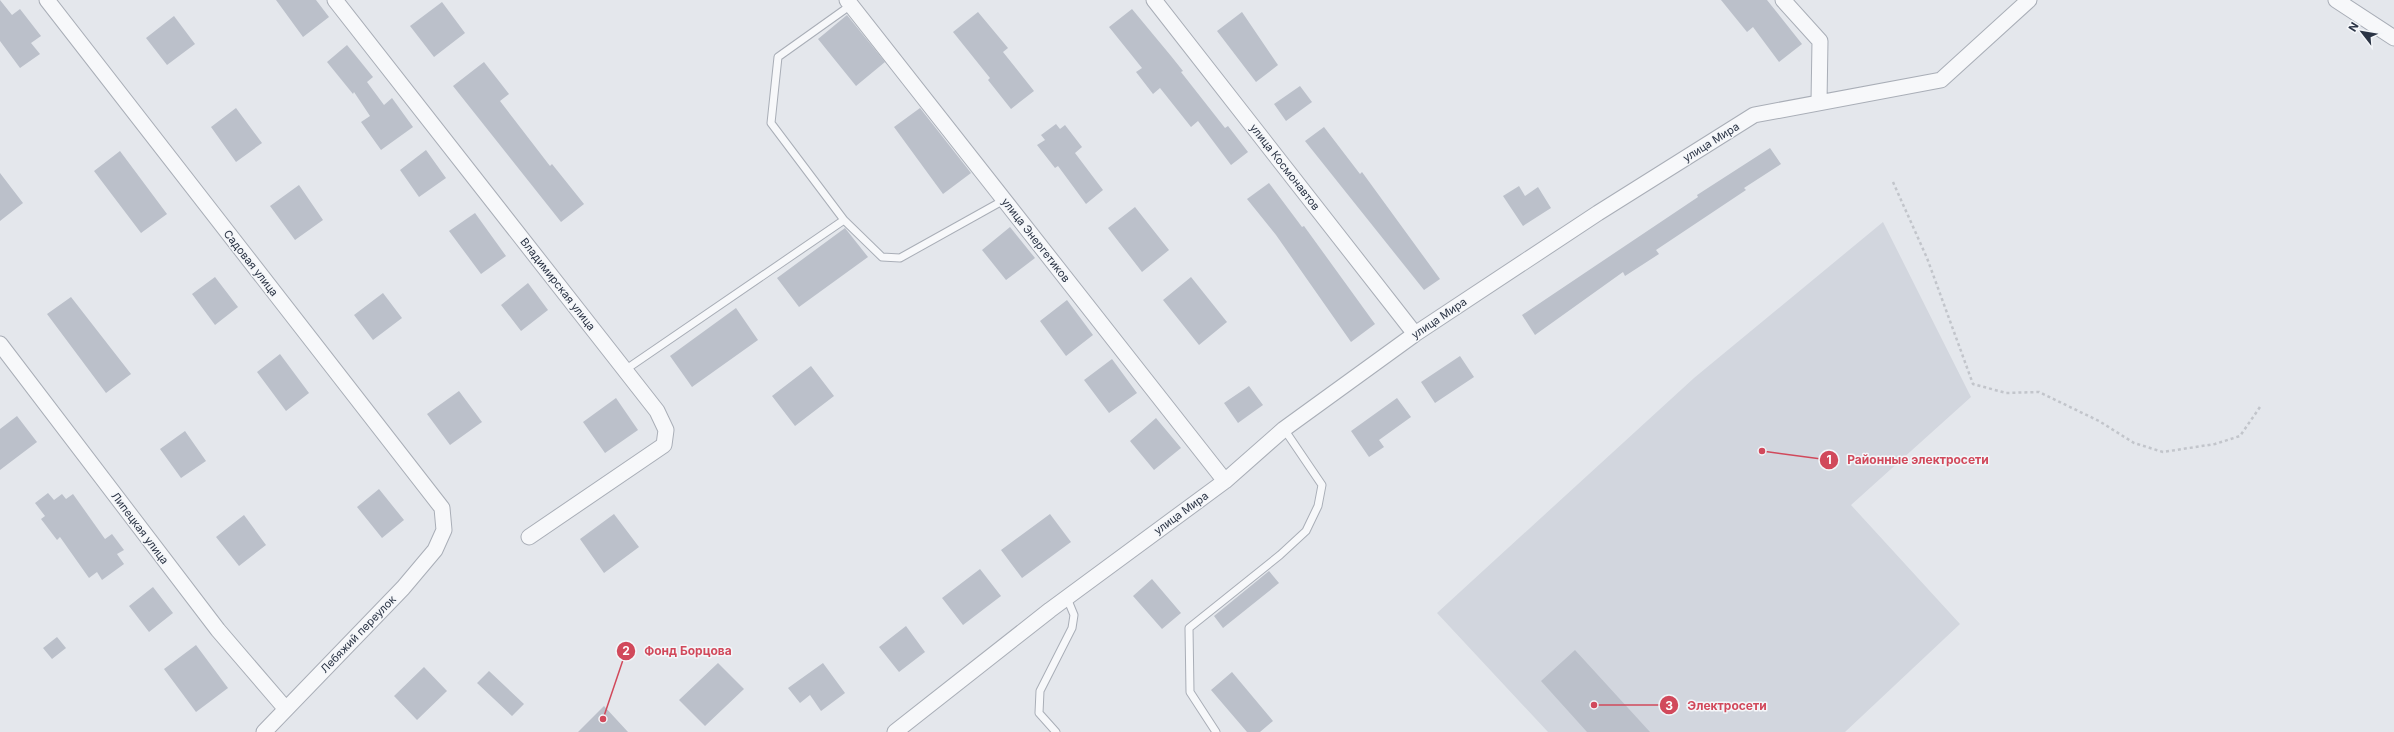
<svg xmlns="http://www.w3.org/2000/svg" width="2394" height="732" font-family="Inter,sans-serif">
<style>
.built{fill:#d2d6de}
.building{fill:#bbc0ca}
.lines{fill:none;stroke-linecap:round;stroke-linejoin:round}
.service-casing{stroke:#a9aeb7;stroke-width:9}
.minor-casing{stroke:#a9aeb7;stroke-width:17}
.path{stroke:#c2c5cb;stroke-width:2.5;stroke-dasharray:3 3;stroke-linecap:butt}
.service{stroke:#f7f8fa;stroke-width:7}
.minor{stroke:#f7f8fa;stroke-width:15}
.labels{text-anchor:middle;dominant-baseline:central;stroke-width:3;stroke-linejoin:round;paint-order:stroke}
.street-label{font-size:11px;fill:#2b3445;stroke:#f4f6f9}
.leader{fill:none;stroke:#d1495b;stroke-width:1.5}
.callout-dot{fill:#d1495b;stroke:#f4f6f9;stroke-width:1.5}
.mark-label{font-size:12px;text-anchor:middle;font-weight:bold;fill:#fff}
.callout-label{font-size:12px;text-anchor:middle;font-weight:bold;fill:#d1495b;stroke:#f4f6f9;stroke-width:3;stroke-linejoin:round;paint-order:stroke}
</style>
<rect width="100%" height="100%" fill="#e4e7ec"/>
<path class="built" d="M1883,222l88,175 -120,108 109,119 -115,108h-297l-111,-119 257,-235z"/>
<path class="building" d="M0,0l12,15 8,-6 21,27 -10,7 9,11 -20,14 -20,-27z
M276,0h40l13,17 -26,20z
M1721,0h46l35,44 -23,18 -26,-35 -6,5z
M442,2l23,31 -31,24 -24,-31z
M1132,9l39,47 12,15 -2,1 44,56 3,-2 20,26 -17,13 -33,-44 -7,6 -31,-39 -7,6 -17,-22 6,-4 -33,-41z
M978,12l30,36 -5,4 31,39 -23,18 -23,-29 2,-2 -37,-46z
M1242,12l36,53 -22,17 -39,-51z
M847,15l38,47 -29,24 -38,-47z
M174,16l21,28 -28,21 -21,-27z
M347,45l26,32 -6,5 17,23 8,-7 21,29 -32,23 -20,-28 9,-6 -16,-24 -1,2 -26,-32z
M484,62l25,32 -9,7 50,65 2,-2 32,40 -23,18 -108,-136z
M1300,86l12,16 -26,19 -12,-17z
M236,108l26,35 -26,19 -25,-35z
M920,108l51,65 -28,21 -49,-67z
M1056,124l4,5 5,-4 17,22 -7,6 28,37 -17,14 -28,-38 -3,2 -18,-23 8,-5 -4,-5z
M1324,127l36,47 2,-2 78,107 -16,11 -119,-149z
M1770,148l11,16 -37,24 2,2 -90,60 3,4 -34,22 -2,-4 -88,63 -13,-20 176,-118 -1,-2z
M426,150l20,28 -27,19 -19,-27z
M120,151l47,63 -26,19 -47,-62z
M0,173l23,30 -23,18z
M1269,183l33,44 2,-1 71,98 -24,18 -75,-107 -29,-36z
M299,185l24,35 -28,20 -25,-34z
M1519,186l6,10 13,-9 13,21 -28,18 -20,-30z
M1135,207l34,43 -27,22 -34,-44z
M475,213l31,43 -25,18 -32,-43z
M1010,227l25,31 -29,22 -24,-30z
M845,228l23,29 -69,50 -22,-29z
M215,277l23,30 -23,18 -23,-31z
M1191,277l36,45 -28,23 -36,-45z
M528,283l20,27 -27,21 -20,-26z
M383,293l19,25 -29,22 -19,-25z
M71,297l60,77 -25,19 -59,-79z
M1067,300l26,35 -27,21 -26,-35z
M736,308l22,32 -66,47 -22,-31z
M280,354l29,39 -23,18 -29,-39z
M1460,356l14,21 -39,26 -14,-21z
M1112,359l25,34 -28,20 -25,-33z
M811,366l23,30 -39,30 -23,-30z
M1249,386l14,19 -25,18 -14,-20z
M459,391l23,31 -32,23 -23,-31z
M616,398l22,32 -33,23 -22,-31z
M1397,398l14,19 -32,23 5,7 -15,10 -18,-26z
M17,416l20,26 -37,28v-41z
M1156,418l25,30 -27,22 -24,-29z
M185,431l21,30 -25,17 -21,-29z
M379,489l25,31 -22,18 -25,-31z
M48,493l6,7 8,-6 4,5 7,-5 32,45 7,-5 12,16 -7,4 7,10 -22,16 -5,-8 -8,6 -29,-41 -3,3 -16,-21 4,-3 -10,-13z
M614,514l25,33 -35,26 -24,-34z
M1050,514l21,28 -49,36 -21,-28z
M244,515l22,30 -27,21 -23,-29z
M980,569l21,27 -38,29 -21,-27z
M1269,571l10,12 -56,45 -9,-12z
M1152,579l29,34 -19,16 -29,-33z
M153,587l20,26 -24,19 -20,-26z
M906,626l19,26 -26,20 -20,-25z
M57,637l9,11 -14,11 -9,-11z
M196,645l32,43 -32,24 -32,-43z
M1575,650l75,82h-63l-46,-51z
M718,663l26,26 -39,37 -26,-26z
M823,663l22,30 -24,18 -11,-16 -10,8 -12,-15z
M424,667l23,24 -30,29 -23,-24z
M489,671l35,33 -12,12 -35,-33z
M1232,672l41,49 -13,11h-13l-36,-42z
M604,706l24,26h-50z"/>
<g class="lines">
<defs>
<path id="service" d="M844,220l-73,-97 7,-66 73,-52
M625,370l219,-150 38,37 18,1 104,-58
M1056,732l-17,-19 1,-22 32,-63 2,-13 -7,-17
M1216,732l-26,-40 -1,-64 91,-73 26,-24 12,-25 4,-21 -38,-56"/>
<path id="minor" d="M47,0l395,508 2,22 -9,20 -32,38 -139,144
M335,0l322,411 9,19 -2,15 -135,92
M847,0l378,481
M1154,0l261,334
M1783,0l37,41 -1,61
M2336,0l58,38
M0,344l218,286 67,78
M895,732l155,-122 175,-129 59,-52 131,-95 183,-121 156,-98 187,-35 88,-80"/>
</defs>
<use href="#service" class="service-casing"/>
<use href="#minor" class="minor-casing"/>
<path class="path" d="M1893,182l34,76 46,126 33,9 33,-1 60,29 35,22 29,9 52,-8 25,-8 20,-29"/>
<use href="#service" class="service"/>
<use href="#minor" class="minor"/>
</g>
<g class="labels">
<g class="street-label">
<text transform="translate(1711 142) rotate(-32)">улица Мира</text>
<text transform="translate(1285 167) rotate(52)">улица Космонавтов</text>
<text transform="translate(1036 240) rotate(52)">улица Энергетиков</text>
<text transform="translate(251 263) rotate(52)">Садовая улица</text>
<text transform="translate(558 284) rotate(52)">Владимирская улица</text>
<text transform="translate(1439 318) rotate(-34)">улица Мира</text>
<text transform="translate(1181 513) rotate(-36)">улица Мира</text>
<text transform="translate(140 528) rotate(53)">Липецкая улица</text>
<text transform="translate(358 634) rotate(-46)">Лебяжий переулок</text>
</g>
</g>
<path class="leader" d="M1762 451L1829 460M603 719L626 651M1594 705L1669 705"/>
<g class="callout-dot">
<circle cx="1762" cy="451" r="4"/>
<circle cx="603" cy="719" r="4"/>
<circle cx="1594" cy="705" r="4"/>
<circle cx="1829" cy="460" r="10"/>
<circle cx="626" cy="651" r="10"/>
<circle cx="1669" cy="705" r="10"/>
</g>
<g class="mark-label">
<text x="1829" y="464">1</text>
<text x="626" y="655">2</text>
<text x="1669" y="710">3</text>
</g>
<g class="callout-label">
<text x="1918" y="464">Районные электросети</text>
<text x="688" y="655">Фонд Борцова</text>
<text x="1727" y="710">Электросети</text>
</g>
<g transform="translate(2362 32) rotate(301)" stroke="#f4f6f9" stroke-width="3" paint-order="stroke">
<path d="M0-3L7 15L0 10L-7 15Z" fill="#2b3445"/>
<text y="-6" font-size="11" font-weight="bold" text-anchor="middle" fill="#2b3445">N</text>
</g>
</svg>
